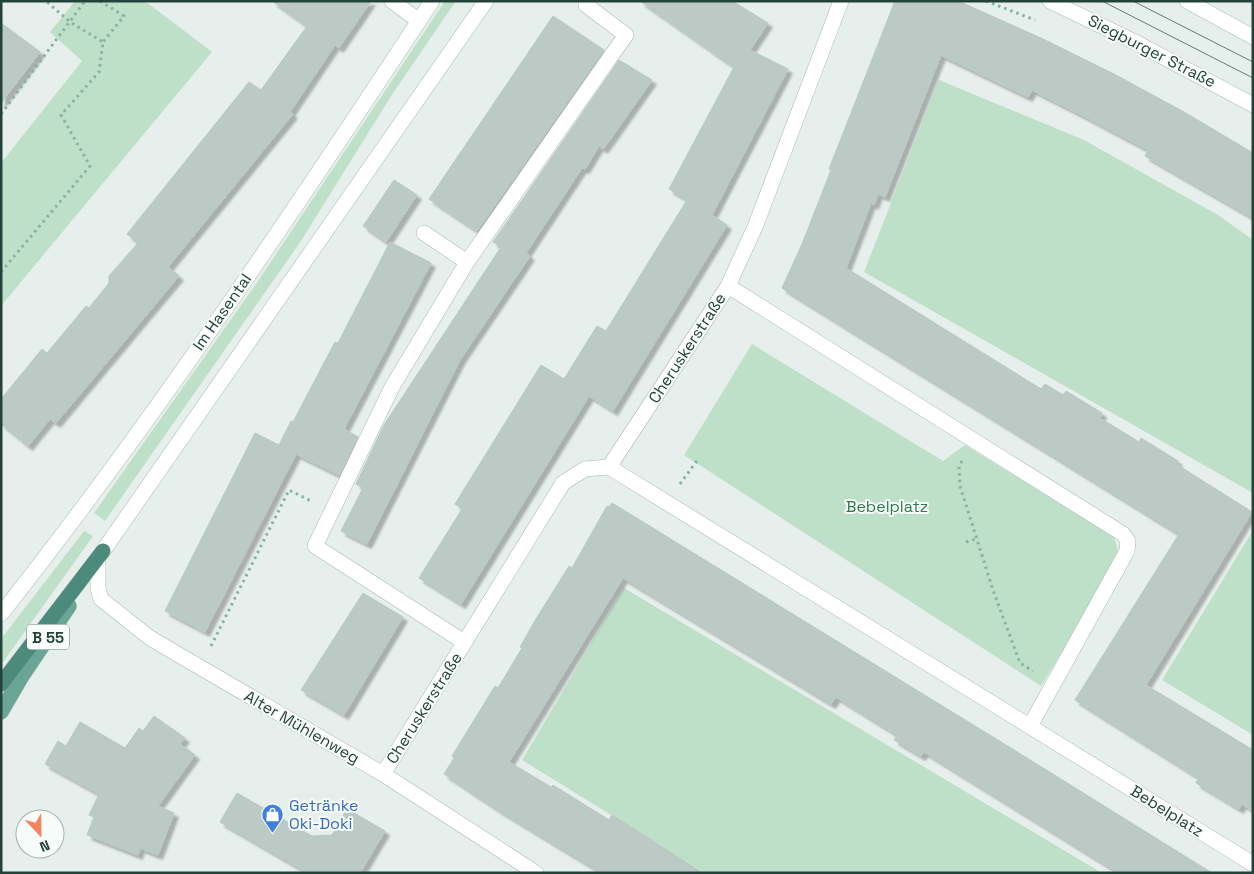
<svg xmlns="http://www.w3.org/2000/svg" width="1254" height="874" font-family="'Space Grotesk',sans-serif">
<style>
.green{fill:#bfe0c8}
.building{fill:#bbcac4;stroke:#b8c9c2;filter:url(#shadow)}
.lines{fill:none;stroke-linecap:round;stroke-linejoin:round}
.service-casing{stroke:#a8b8b2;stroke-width:16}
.minor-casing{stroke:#a8b8b2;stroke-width:16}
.secondary-casing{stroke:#a4bbb3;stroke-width:16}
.primary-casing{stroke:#c2cac8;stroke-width:16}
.trunk-casing{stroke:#c2cac8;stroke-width:16}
.path{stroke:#86b3a5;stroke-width:3;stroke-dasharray:2.5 4;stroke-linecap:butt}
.service{stroke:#fff;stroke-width:15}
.minor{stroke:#fff;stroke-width:15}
.secondary{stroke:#fff;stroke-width:15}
.primary{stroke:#6aa596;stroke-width:15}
.trunk{stroke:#4c8a7c;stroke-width:15}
.tram{stroke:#5f7d75;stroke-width:1}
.labels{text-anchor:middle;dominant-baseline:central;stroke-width:4;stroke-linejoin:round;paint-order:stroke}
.shield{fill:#f7fbf9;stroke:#637a73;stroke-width:1}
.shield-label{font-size:15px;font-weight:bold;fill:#24423a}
.street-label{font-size:16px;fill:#24423a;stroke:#f7fbf9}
.park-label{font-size:16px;fill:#2d7a4b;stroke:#f7fbf9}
.shop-label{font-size:16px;fill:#366cbe;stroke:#f7fbf9;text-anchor:start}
</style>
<defs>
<filter id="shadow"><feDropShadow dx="4.5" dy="4.5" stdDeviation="1" flood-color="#0004"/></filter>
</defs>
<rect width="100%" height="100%" fill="#e6efeb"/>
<path class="green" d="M75,1h70l67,51 -211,254v-143l81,-102 -32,-29z
M445,1h11l-63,92 -92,148 -196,280 -11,-8 162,-229z
M939,80l145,60 134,75 35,25v253l-389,-221z
M752,344l191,117 22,-16 149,92 4,13 -8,24 -69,112 -357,-231z
M1253,530v205l-91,-55z
M84,531l9,5 -92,129v-26z
M624,588l478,285h-397l-183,-113z"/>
<path class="building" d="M272,1h99l-32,47 -4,-3 -45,67 3,2 -125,153 11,9 -123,147 -6,-4 -22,27 -27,-22v-25l41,-50 5,4 39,-47 3,2 20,-25v-7l29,-33 -11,-9 122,-152 12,8 46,-64z
M640,1h92l36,22 -18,27 38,19 -76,146 15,10 -114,186 -24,-15 -128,208 -42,-26 43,-69 -7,-5 86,-139 23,14 33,-53 9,5 81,-131 -18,-11 65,-122z
M895,1h63l85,38 71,35 70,38 69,41v65l-108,-62 3,-6 -68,-36 -48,-24 -4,7 -87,-42 -56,142 -7,-3 -4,11 -3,-2 -25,65 195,121 4,-5 18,11 3,-4 36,22 -2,5 39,24 2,-4 37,23 -2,3 76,48 -106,173 107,65v61l-11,-7 -3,5 -43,-26 3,-5 -124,-78 104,-166 -397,-246 20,-44 29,-74 -2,-1z
M553,16l51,34 -127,181 -48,-32z
M1,23l39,29 -39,51z
M619,60l33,20 -40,57 -9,12 -4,-3 -14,23 -3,-1 -56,85 4,3 -70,104 -93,184 -26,-13 22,-43 -7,-4 28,-59 117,-178 -8,-5z
M394,180l23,15 -31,47 -23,-16z
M390,242l41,21 -87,166 14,8 -19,38 -43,-21 -91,178 -40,-21 90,-178 24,12 12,-24 2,1 42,-80 3,1z
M612,503l402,247 198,123h-93l-195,-121 -3,4 -27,-16 3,-5 -61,-38 -5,7 -208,-126 -114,184 42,25 2,-2 56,35 3,-5 91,58h-101l-102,-62 -56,-37 10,-16 -2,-2 43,-70 3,2 24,-40 -2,-1 16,-28 33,-53 3,2 35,-62 2,1z
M363,593l40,24 -59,98 -43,-25z
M154,716l31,22 -5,6 15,11 -37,51 16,7 -16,42 -18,-7 -2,7 -51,-20 7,-18 -5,-2 10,-21 -54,-30 13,-23 8,5 14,-24 45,26 14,-20 4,3z
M237,793l75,43 20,-1 15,-26 38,22 -25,42h-52l-88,-51z"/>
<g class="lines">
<defs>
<path id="service" d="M392,1l27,20
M586,5l40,30 -15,21
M424,233l43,29"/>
<path id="minor" d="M728,286l395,248 5,7 -1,10 -97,175
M609,467l644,397
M609,467l119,-181 27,-59 86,-226
M98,563v25l3,11 49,39 233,136 153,99
M464,642l-149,-96 77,-159 75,-125 144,-206
M383,774l180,-291 22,-14 24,-2"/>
<path id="secondary" d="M1050,1l87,42 116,62
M1187,1l66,36
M103,551l383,-550
M1,614c155,-196 294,-405 431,-613"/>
<path id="primary" d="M1,712l21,-36 47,-70"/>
<path id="trunk" d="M1,684l102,-133"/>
</defs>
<use href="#service" class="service-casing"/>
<use href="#minor" class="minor-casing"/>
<use href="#secondary" class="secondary-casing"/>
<use href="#primary" class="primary-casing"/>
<use href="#trunk" class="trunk-casing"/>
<path class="path" d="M100,1l24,15 -21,26
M986,1l49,19
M1,114l84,-113
M1,272l89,-106 -29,-51 38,-43 4,-30 -33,-20 -24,-21
M962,461l-3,5 1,20 33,104 27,73 13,8
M680,484l19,-26
M966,542l10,-3
M211,646l78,-156 22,11"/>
<use href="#service" class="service"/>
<use href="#minor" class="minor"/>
<use href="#secondary" class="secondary"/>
<use href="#primary" class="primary"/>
<use href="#trunk" class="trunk"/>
<path class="tram" d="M1102,1l151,77
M1133,1l120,61"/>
</g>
<defs>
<symbol id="shop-pin" viewBox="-11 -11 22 30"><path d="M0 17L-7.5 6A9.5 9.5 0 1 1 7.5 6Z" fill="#3f7fe0" stroke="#f7fbf9"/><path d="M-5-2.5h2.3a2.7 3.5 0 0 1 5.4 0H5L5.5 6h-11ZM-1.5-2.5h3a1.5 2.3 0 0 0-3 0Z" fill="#fff"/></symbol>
</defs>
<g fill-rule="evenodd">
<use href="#shop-pin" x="260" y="802" width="25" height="34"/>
</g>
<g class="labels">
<rect class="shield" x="27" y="624.5" width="42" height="25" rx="4"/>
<g class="shield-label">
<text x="48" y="637">B 55</text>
</g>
<g class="street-label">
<text transform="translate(1152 51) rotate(27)">Siegburger Straße</text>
<text transform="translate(222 312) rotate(-55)">Im Hasental</text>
<text transform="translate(687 348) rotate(-57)">Cheruskerstraße</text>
<text transform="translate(424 708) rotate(-58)">Cheruskerstraße</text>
<text transform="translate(302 727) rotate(30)">Alter Mühlenweg</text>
<text transform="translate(1167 811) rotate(32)">Bebelplatz</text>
</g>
<g class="park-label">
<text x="887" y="506">Bebelplatz</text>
</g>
<g class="shop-label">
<text x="289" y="805">Getränke<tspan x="289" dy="18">Oki-Doki</tspan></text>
</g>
</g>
<rect width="1254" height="874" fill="none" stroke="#24423a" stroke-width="5"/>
<g transform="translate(40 834) rotate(158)"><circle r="24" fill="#f7fbf9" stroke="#a3b1ad"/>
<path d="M0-4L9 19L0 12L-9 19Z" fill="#f4845f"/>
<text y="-8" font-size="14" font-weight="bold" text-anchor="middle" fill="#24423a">N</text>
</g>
</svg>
